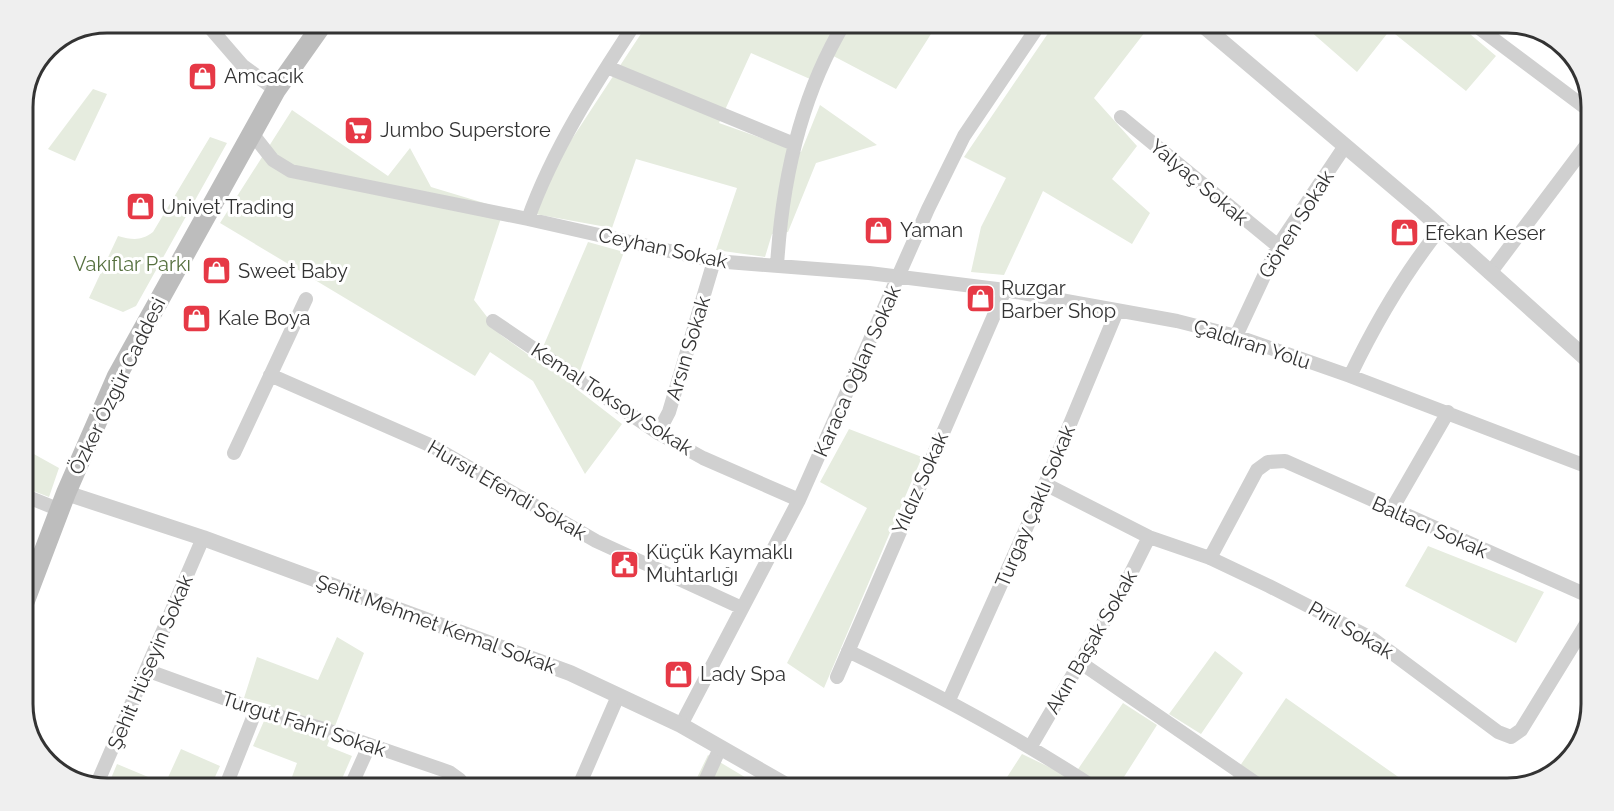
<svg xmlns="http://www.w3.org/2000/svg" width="1614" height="811" font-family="Raleway,sans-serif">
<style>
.green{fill:#e6ecdf}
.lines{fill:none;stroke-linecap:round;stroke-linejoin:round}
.minor{stroke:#d0d0d0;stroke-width:14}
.tertiary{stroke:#d0d0d0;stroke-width:16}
.secondary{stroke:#bdbdbd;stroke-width:20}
.labels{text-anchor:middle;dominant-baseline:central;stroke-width:6;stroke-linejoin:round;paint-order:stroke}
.poi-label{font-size:20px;fill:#333;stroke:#fff;text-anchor:start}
.street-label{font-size:20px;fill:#333;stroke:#fff}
.park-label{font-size:20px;fill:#56703f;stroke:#fff}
.rim{fill:none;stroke:#333;stroke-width:3}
</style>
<rect width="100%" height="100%" fill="#fff"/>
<path class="green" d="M648,23h290l-42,66 -74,-39 -12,29 -59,-26 -32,70 82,29 19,-47 57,40 -61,18 -28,69 -16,2 -7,23 -49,-7 21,-62 -101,-29 -24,69 -88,-16z
M1055,23h97l-58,75 43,48 -25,33 38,34 -18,31 -89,-53 -39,84 -33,-3 10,-45 25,-49 -42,-21z
M1301,23h156l39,33 -30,35 -76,-61 -33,42z
M93,89l14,5 -32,67 -27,-12z
M292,110l96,66 22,-28 21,39 73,22 -30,91 27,35 36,26 51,-119 36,10 -50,135 48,37 -37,50 -52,-93 -43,-29 -15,24 -255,-153z
M210,137l17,6 -91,163 -13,6 -34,-14 29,-62c15,4 23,5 35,-4z
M849,429l73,28 -98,231 -37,-25 80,-155 -47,-26z
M23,448l36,20 -10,29 -26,-10z
M1428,546l116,46 -28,51 -111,-57z
M337,637l27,16 -37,93 25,10 -14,32h-50l9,-25 -44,-17 18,-41 -27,-7 13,-41 61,23z
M1215,651l28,22 -42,61 -32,-20z
M1286,698l128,90h-189z
M1123,703l34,22 -40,63h-117l22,-34 50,24z
M181,749l39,17 -10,22h-103l10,-24 48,20z
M708,755l55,33h-71z"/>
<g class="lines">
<path class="minor" d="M205,22l38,44 33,24
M1471,22l120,90
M607,67l187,77
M1121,117l157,129
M251,132l22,28 18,11 237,48 186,42 155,12 136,17 172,31 59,15 114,40 241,92
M528,219c25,-70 67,-135 108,-197
M777,266c5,-85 23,-170 68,-244
M1490,273l101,-134
M493,321l165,112 45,25 96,42
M1236,336l42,-90 67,-100
M270,375l162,71 164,95 146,67
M1350,376c25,-52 54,-102 90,-147
M658,433l11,-21 45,-151
M234,453l72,-154
M1045,484l104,53 61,21 59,28 104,53 125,93 13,5 10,-7 70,-114
M23,495l37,15
M1392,509l56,-97
M1210,558l47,-88 11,-8 17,-1 306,136
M848,651c85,41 168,85 247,137
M1081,663l182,125
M146,670l110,40 65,18 128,44 11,8v8
M837,677l168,-387
M949,700l84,-187 84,-202
M681,725l118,-225 129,-291 36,-73 77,-114
M1031,746l92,-157 26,-52
M96,786l107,-248
M225,788l31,-78
M350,788l19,-42
M578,788l40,-92
M702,788l18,-40"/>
<path class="tertiary" d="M1199,22l223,189 169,152
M66,493l137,45 367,135 111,52 110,63"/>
<path class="secondary" d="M23,606l43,-113 51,-117 159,-286 48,-68"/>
</g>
<defs>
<symbol id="shop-square" viewBox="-11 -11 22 22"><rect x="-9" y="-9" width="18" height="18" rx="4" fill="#e63946" stroke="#fff"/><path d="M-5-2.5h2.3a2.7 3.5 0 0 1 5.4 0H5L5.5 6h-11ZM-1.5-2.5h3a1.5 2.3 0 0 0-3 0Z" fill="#fff"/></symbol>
<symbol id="supermarket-square" viewBox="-11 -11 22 22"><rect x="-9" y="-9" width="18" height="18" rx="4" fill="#e63946" stroke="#fff"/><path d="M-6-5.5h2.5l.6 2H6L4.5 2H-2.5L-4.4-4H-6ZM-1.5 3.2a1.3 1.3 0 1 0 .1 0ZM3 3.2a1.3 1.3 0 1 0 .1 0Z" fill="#fff"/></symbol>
<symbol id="civic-square" viewBox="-11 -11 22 22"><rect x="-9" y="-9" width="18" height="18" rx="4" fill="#e63946" stroke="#fff"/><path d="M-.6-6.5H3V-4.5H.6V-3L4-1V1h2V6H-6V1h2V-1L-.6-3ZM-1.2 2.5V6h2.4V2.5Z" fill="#fff"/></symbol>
</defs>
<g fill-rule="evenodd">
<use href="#shop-square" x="186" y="60" width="33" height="33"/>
<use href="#supermarket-square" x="342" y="114" width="33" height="33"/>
<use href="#shop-square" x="124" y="190" width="33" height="33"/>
<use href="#shop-square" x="862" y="214" width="33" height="33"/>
<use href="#shop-square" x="1388" y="216" width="33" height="33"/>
<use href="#shop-square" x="200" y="254" width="33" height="33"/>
<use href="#shop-square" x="964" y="282" width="33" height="33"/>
<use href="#shop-square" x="180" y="302" width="33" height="33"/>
<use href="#civic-square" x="608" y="548" width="33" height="33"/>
<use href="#shop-square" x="662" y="658" width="33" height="33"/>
</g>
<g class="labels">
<g class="poi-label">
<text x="224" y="76">Amcacık</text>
<text x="380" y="130">Jumbo Superstore</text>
<text x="161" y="207">Univet Trading</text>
<text x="900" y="230">Yaman</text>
<text x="1425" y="233">Efekan Keser</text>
<text x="238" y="271">Sweet Baby</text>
<text x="1001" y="288">Ruzgar<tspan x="1001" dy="23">Barber Shop</tspan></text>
<text x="218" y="318">Kale Boya</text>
<text x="646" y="552">Küçük Kaymaklı<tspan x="646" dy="23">Muhtarlığı</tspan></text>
<text x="700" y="674">Lady Spa</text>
</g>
<g class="street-label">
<text transform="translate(1199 182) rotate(40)">Yalyaç Sokak</text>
<text transform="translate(1296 224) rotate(-58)">Gönen Sokak</text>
<text transform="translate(663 248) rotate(12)">Ceyhan Sokak</text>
<text transform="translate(1252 344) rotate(18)">Çaldıran Yolu</text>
<text transform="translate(688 348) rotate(-73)">Arsın Sokak</text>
<text transform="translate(857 371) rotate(-66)">Karaca Oğlan Sokak</text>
<text transform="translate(117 386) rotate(-64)">Özker Özgür Caddesi</text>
<text transform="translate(612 399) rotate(33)">Kemal Toksoy Sokak</text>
<text transform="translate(920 483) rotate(-66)">Yıldız Sokak</text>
<text transform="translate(507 490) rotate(30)">Hursıt Efendi Sokak</text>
<text transform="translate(1035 506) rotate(-67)">Turgay Çaklı Sokak</text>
<text transform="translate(1430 527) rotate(24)">Baltacı Sokak</text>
<text transform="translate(436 624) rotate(20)">Şehit Mehmet Kemal Sokak</text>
<text transform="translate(1351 630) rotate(30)">Pırıl Sokak</text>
<text transform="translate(1091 642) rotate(-60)">Akın Başak Sokak</text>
<text transform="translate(150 662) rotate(-67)">Şehit Hüseyin Sokak</text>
<text transform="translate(304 724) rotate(18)">Turgut Fahri Sokak</text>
</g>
<g class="park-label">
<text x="132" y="264">Vakıflar Parkı</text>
</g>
</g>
<path d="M0 0H1614V811H0ZM107 33H1507A74 74 0 0 1 1581 107V704A74 74 0 0 1 1507 778H107A74 74 0 0 1 33 704V107A74 74 0 0 1 107 33Z" fill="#efefef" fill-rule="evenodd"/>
<path class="rim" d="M107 33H1507A74 74 0 0 1 1581 107V704A74 74 0 0 1 1507 778H107A74 74 0 0 1 33 704V107A74 74 0 0 1 107 33Z"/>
</svg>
